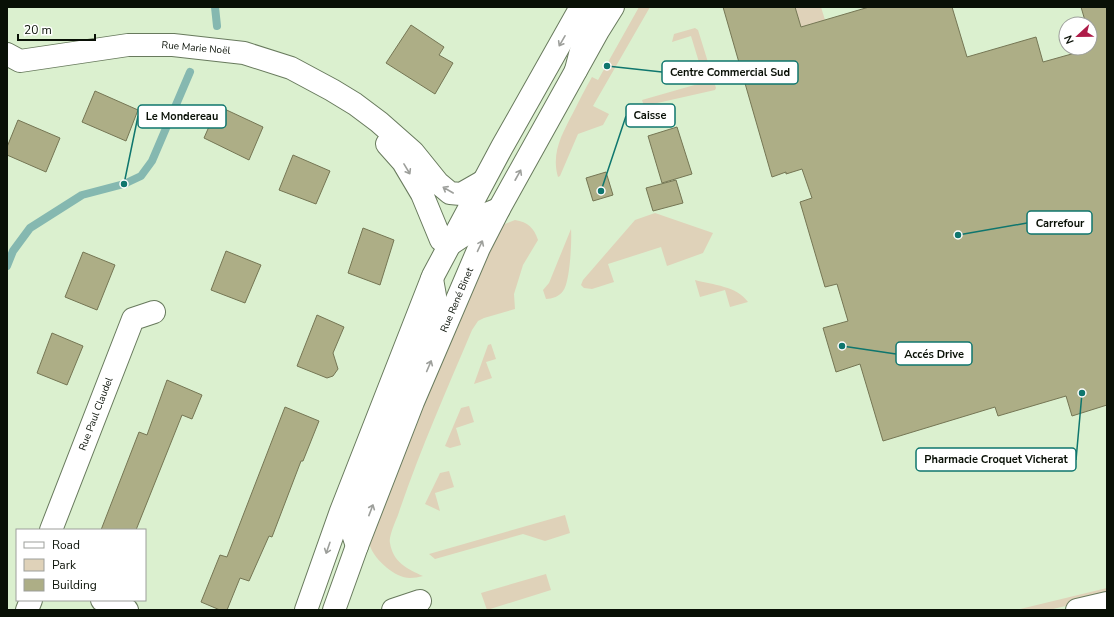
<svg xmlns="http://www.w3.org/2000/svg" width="1114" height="617" font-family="'Nunito Sans',sans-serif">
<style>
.green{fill:#dfd2b9}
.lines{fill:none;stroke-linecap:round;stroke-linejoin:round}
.stream{stroke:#85b8b0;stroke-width:8}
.building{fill:#adae86;stroke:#757654}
.street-casing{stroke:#687a5d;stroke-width:24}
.secondary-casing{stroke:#687a5d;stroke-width:24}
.primary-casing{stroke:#687a5d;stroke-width:24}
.street{stroke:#fff;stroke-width:22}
.secondary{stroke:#fff;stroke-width:22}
.primary{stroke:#fff;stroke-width:22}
.oneway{stroke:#9d9f9b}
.labels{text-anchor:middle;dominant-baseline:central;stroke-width:3.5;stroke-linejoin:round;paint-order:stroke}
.street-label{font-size:10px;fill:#091006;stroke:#fff}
.leader{fill:none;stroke:#0f766e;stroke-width:1.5}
.callout-dot{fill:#0f766e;stroke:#fff;stroke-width:1.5}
.callout{fill:#fff;stroke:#0f766e;stroke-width:1.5}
.callout-label{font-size:11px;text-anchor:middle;font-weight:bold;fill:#091006}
</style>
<rect width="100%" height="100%" fill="#dbf0cf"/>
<path class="green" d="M639,7h11l-57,99 16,8 -6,11 -25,9 -18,42 -2,1c-7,-24 4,-43 15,-64 6,-12 12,-24 19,-36l6,3z
M795,7h26l4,13 -24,7z
M695,28l3,2 18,58 -1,2 -71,16 -2,-6 63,-18 -14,-46 -19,6 2,-8z
M655,213l58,20 -10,20 -36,13 -6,-19 -53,17 6,18 -22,7 -8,-1 -3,-3 2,-5 52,-60z
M515,220c13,2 19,8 23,20l-15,25 -9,29 1,15 -31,9 -6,3 -6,9c-25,59 -51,118 -72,179 -2,8 -12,27 -10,34 3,19 17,26 33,33 -4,1 -9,2 -13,2 -15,0 -35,-18 -40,-32 -1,-6 0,-12 2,-19l125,-300z
M571,229c1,11 -1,54 -8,62 -3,5 -11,8 -17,8l-3,-9 6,-7z
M695,280c18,5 42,6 53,22l-18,5 -5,-17 -25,7z
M491,344l5,15 -10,3 6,16 -18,6 14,-39z
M469,406l5,16 -18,6 5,17 -11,3 -5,-2 16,-38z
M449,471l5,16 -19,6 5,18 -15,-7 15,-31z
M565,515l5,18 -25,8 -22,-7 -88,25 -6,-5z
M546,574l5,16 -64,20 -6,-17z
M1107,588v8l-58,14h-33z"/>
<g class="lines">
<path class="stream" d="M215,7l2,19
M7,266l6,-15 17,-23 52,-33 42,-11 17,-8 11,-15 38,-89"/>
</g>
<path class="building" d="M723,7h72l6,20 68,-20h83l15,50 69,-20 7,25 50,-14 -3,-11v-13h-4l-5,-17h26v398l-35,11 -6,-20 -68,20 -3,-9 -112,34 -23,-77 -24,8 -13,-44 25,-7 -11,-37 -12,3 -25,-85 12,-4 -10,-29 -16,5v-2l-14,5z
M411,25l33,22 -5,8 14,8 -18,31 -49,-31z
M95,91l43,19 -12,31 -44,-19z
M218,106l45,21 -14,33 -45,-22z
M18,120l42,18 -14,34 -39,-17v-8z
M677,127l15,47 -30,9 -14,-47z
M293,155l37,16 -14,33 -37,-14z
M606,172l7,23 -20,6 -7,-23z
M676,180l7,23 -30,8 -7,-23z
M363,228l31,12 -14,45 -32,-12z
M226,251l35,14 -16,38 -34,-13z
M83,252l32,13 -18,45 -32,-13z
M317,315l27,12 -11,26 5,16 -5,7 -6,2 -30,-12z
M52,333l31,13 -16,39 -30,-12z
M167,380l35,15 -10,24 -10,-4 -46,115h-35l38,-98 8,3z
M285,407l34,14 -16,40h-2l-29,76 -3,-1 -20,45 -9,-3 -13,32h-7l-19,-8 19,-47 7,2z"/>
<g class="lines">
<defs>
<path id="street" d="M7,54l13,7 108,-16h45l71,8 47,15 41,22 23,14 24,18 34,30 25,31 12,10 11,1 21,-12
M387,144l16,18 19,32 19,46 8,5
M51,530l82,-211 21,-7
M102,600l25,10
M27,610l4,-10
M1077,610l30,-7"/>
<path id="secondary" d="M306,610l35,-99 92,-235 69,-129 79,-140
M334,610l23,-64 56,-144 66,-154 20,-39 99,-178 15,-24
M393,610l27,-9"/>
<path id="primary" d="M576,70l10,-39 14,-24
M449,245l21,-14 9,-14 20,-8
M357,546l-6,-18v-6l84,-215v-11l-3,-17"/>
</defs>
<use href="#street" class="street-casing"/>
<use href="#secondary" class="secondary-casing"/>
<use href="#primary" class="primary-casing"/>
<use href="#street" class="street"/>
<use href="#secondary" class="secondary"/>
<use href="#primary" class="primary"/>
</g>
<defs><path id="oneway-shaft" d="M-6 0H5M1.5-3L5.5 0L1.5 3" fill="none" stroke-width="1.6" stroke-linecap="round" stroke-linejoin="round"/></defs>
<g class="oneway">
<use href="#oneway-shaft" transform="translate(562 41) rotate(120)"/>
<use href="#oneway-shaft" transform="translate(407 169) rotate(59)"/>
<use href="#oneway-shaft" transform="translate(518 175) rotate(-61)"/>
<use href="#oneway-shaft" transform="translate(448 190) rotate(-150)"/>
<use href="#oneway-shaft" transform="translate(480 246) rotate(-65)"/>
<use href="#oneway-shaft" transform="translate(429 366) rotate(-67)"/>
<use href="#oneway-shaft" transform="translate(371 510) rotate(-69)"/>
<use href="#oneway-shaft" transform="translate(328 548) rotate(109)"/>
</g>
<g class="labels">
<g class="street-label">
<text transform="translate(196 48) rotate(5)">Rue Marie Noël</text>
<text transform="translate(457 300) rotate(-67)">Rue René Binet</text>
<text transform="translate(96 414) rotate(-69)">Rue Paul Claudel</text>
</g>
</g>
<path class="leader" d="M607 66L662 72M601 191L626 116M124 184L138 116M958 235L1027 223M842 346L896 354M1082 393L1076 460"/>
<g class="callout-dot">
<circle cx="607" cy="66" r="4"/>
<circle cx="601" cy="191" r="4"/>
<circle cx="124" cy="184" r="4"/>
<circle cx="958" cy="235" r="4"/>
<circle cx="842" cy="346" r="4"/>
<circle cx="1082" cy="393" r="4"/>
</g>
<g class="callout">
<rect x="662" y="61" width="136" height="23" rx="4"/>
<rect x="626" y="104" width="49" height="23" rx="4"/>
<rect x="138" y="105" width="88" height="23" rx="4"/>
<rect x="1027" y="211" width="65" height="23" rx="4"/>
<rect x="896" y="342" width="76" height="23" rx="4"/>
<rect x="916" y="448" width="160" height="23" rx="4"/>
</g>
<g class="callout-label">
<text x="730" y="76">Centre Commercial Sud</text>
<text x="650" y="119">Caisse</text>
<text x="182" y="120">Le Mondereau</text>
<text x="1060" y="227">Carrefour</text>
<text x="934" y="358">Accés Drive</text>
<text x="996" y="463">Pharmacie Croquet Vicherat</text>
</g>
<rect width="1114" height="617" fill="none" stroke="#091006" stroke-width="16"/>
<rect x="16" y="529" width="130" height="72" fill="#ffffff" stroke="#9d9f9b"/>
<rect x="24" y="542" width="20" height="6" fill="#ffffff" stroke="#9d9f9b"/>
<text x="52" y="549" font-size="12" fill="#091006">Road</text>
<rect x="24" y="559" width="20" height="12" fill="#dfd2b9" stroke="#9d9f9b"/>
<text x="52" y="569" font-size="12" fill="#091006">Park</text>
<rect x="24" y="579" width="20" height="12" fill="#adae86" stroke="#9d9f9b"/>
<text x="52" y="589" font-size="12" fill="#091006">Building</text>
<g transform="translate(1078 36) rotate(248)"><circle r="19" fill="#ffffff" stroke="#9d9f9b"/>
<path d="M0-3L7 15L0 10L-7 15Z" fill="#ae1b48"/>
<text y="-6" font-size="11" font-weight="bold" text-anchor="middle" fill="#091006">N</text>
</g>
<path d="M18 34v6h77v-6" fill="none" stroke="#091006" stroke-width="2"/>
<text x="24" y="34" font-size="12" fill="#091006" stroke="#ffffff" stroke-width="3" paint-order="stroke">20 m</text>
</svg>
